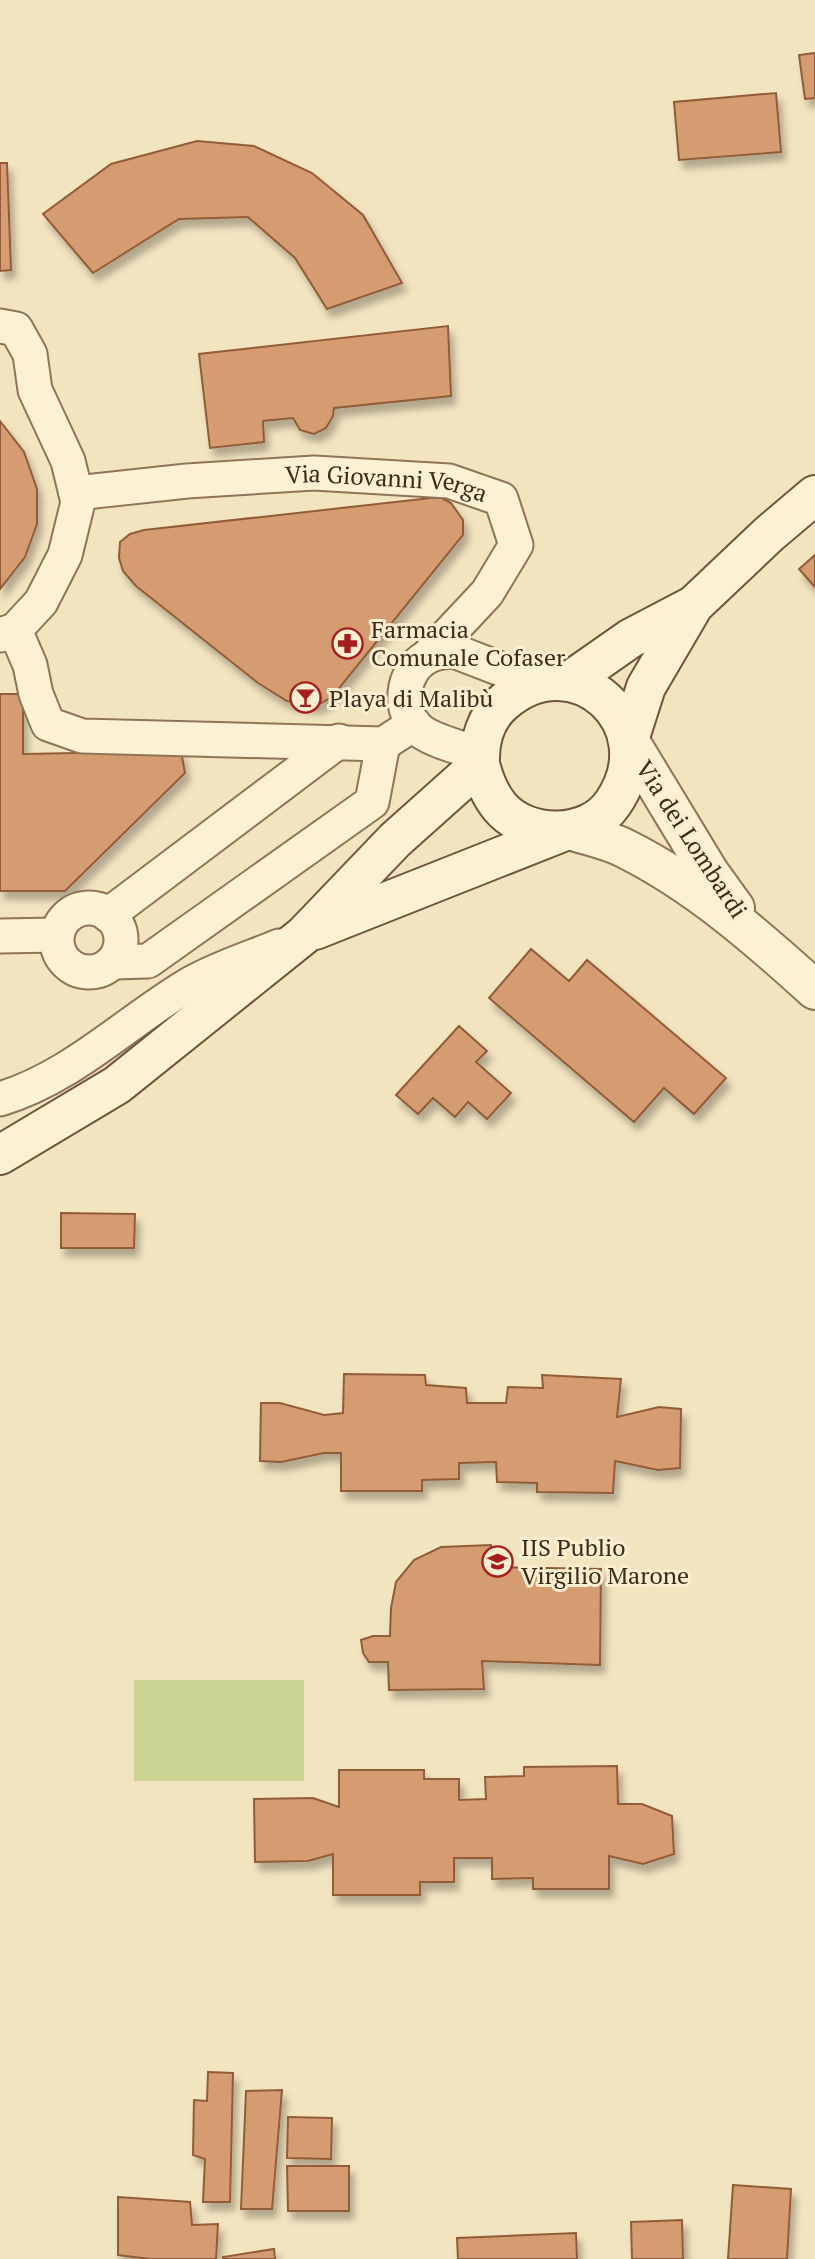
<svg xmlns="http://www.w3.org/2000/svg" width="815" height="2259" font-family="'PT Serif',serif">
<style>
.green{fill:#cbd392}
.building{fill:#d69c71;stroke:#915c38;stroke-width:2;filter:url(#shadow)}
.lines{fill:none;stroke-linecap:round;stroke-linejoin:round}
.minor-casing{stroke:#8f7455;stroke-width:37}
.tertiary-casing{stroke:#8f7455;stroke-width:42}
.secondary-casing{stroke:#705539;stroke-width:42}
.minor{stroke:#fdf1d4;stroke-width:33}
.tertiary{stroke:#fdf1d4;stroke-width:38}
.secondary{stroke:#fdf1d4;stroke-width:38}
.labels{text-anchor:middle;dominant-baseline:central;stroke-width:6;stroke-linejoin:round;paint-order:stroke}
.street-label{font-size:24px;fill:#3c2c1c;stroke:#faeed0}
.poi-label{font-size:24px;fill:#3c2c1c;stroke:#faeed0;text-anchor:start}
</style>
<defs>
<filter id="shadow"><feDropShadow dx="4.5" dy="8" stdDeviation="3.5" flood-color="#0004"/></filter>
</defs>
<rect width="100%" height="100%" fill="#f3e4c0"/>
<path class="green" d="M134,1680h170v101h-170z"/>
<path class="building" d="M815,53v45l-10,1 -6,-44z
M776,93l5,59 -102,8 -5,-58z
M197,141l57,5 58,27 51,42 39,68 -75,26 -32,-51 -47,-41 -69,2 -86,54 -50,-59 68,-50z
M0,163h7l4,107 -11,1z
M448,326l3,70 -117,12 -1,8 -7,12 -12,6 -14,-4 -7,-12 -30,3 1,21 -54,6 -11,-94z
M0,421l24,31 13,37v35l-12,33 -25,32z
M440,497l11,6 12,17v15l-131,162 -16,9 -29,-5 -29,-18 -122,-97 -13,-15 -4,-13 1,-16 10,-8 14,-4z
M815,555v32l-16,-18z
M0,694h23v60l158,-3 4,22 -120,118h-65z
M531,949l38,32 18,-21 139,118 -32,36 -30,-26 -30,34 -145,-124z
M459,1026l28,25 -11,11 35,31 -24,26 -19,-17 -13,15 -22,-19 -15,16 -22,-19z
M61,1213l74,1 -1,34h-73z
M344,1374l81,1 1,10 40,3 1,15h39l2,-16 35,1 -1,-13 79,4 -4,38 42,-10 22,2 -1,59 -22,2 -43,-9 -2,32 -76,-1v-9l-40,-1 -1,-20 -37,1v16l-37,1v11h-81v-38h-17l-43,9 -21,-1 1,-58h19l44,12 19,-2z
M491,1545v22l110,2 -1,96 -118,-4 2,28 -95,1 -1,-28h-19l-6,-9 -2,-13 12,-4h17l1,-28 5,-26 18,-22 27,-13z
M617,1766l1,38h24l30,12 2,38 -31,10 -34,-8v33h-76v-11l-41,1v-21h-38v24h-34v13h-87v-41l-25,7 -53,1 -1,-63 59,-1 26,9v-37h85v9h35v21l27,-1 -1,-22 39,-1v-9z
M208,2072l25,1 -3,129h-27l2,-43 -12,-4 1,-55 13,1z
M282,2090l-10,119h-31l5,-118z
M288,2117l44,1 -1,41 -44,-1z
M287,2166h62v45h-61z
M733,2185l58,4 -4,70h-59z
M118,2197l72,5 2,23 26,-1 -2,35h-66l-32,-4z
M682,2220l1,39h-51l-1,-37z
M576,2233l1,26h-119l-1,-21z
M274,2249l1,10h-52v-2z"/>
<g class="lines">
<defs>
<g id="minor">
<path d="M0,326l16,3 14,25 5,36 33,71 10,41 -13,53 -24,47 -26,28 -15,5"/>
<path id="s1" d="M76,493l111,-12 127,-8 135,8 52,18 15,46 -29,48 -60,64"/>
<path d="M15,630l15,35 6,29 12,30 34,12 301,8 31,-20"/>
<path d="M479,754c-16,-6 -43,-12 -57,-22 -26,-18 -21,-61 5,-75 9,-5 18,-5 27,-6l83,32"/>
<circle cx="89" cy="940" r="32"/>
<path d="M108,915l231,-174"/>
<path d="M0,936l57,-1"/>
<path d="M113,962l35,-1 224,-159 11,-58"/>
<path d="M0,1099c70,-21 123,-74 185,-112 26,-16 65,-29 94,-41"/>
</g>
<path id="tertiary" d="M629,740l80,132 26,36
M570,830c18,6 39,10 56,19 70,35 132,89 189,141"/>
<path id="secondary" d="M568,682l63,-44 63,-33 75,-71 46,-39
M629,740l17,-53 48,-82
M315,930l250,-99
M0,1155l117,-70 187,-150 91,-95 85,-76c-1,-24 6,-47 24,-62 70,-61 163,22 109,101 -24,36 -86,36 -113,4 -11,-13 -16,-27 -20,-43"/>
</defs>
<use href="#minor" class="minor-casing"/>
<use href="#tertiary" class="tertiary-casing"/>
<use href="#secondary" class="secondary-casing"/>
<use href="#minor" class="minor"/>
<use href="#tertiary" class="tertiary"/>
<use href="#secondary" class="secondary"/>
</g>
<defs>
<symbol id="pharmacy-ring" viewBox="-11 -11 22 22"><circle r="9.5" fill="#faeed0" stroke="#a51e1e" stroke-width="1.5"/><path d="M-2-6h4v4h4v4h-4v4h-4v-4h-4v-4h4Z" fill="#a51e1e"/></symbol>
<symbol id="bar-ring" viewBox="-11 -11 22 22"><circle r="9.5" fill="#faeed0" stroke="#a51e1e" stroke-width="1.5"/><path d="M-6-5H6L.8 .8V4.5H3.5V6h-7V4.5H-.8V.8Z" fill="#a51e1e"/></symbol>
<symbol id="school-ring" viewBox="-11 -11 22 22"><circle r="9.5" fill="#faeed0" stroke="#a51e1e" stroke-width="1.5"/><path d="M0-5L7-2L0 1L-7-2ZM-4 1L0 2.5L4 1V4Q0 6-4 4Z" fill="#a51e1e"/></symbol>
</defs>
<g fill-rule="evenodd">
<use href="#pharmacy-ring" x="330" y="626" width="35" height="35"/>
<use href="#bar-ring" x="288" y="680" width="35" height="35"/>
<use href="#school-ring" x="480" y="1544" width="35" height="35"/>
</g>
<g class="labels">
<g class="street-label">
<text stroke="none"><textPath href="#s1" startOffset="312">Via Giovanni Verga</textPath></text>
<text transform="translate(692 839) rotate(57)">Via dei Lombardi</text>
</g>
<g class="poi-label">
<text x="371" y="629">Farmacia<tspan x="371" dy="28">Comunale Cofaser</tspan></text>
<text x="329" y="698">Playa di Malibù</text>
<text x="521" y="1547">IIS Publio<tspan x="521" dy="28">Virgilio Marone</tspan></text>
</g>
</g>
</svg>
